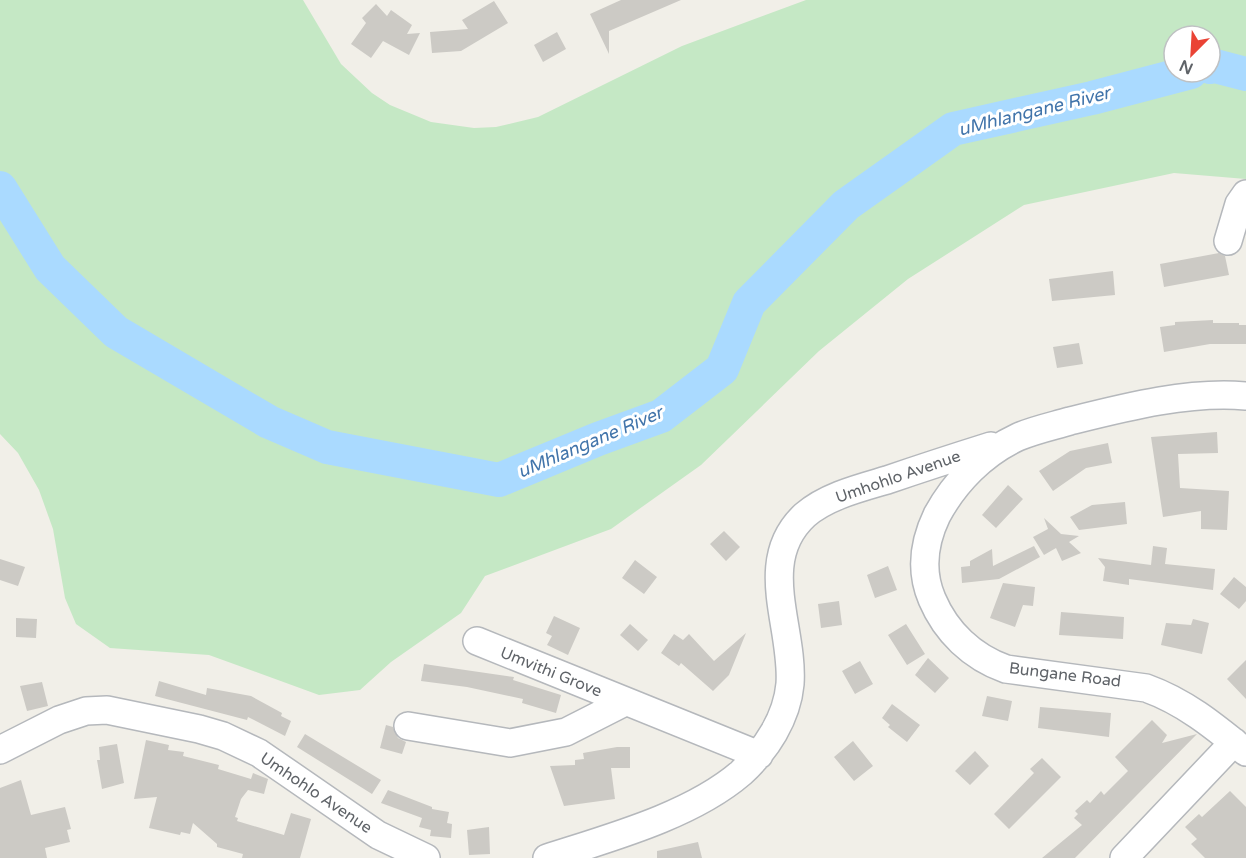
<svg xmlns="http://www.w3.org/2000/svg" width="1246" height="858" font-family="'Varela Round',sans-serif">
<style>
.green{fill:#c5e8c5;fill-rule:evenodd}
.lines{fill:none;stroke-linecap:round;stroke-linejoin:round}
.river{stroke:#aadaff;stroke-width:34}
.building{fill:#cccac5}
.minor-casing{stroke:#b5b8bc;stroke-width:30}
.minor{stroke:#fff;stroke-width:27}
.labels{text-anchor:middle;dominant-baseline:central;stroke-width:6;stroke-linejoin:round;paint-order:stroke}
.street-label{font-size:16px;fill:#5f6368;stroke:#fff}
.water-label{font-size:18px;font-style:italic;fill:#4174aa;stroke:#fff}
</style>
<rect width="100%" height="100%" fill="#f1efe8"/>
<path class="green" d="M0,0h303l38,64 31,29 18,12 41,17 43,6 22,-1 42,-10 144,-71 124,-46h440v179l-72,-6 -150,32 -116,74 -89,72 -118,114 -90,64 -126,47 -24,37 -70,49 -31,28 -41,5 -110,-40 -99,-7 -34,-24 -11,-26 -12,-69 -14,-39 -21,-37 -18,-19zM1174,36h36v36h-36z"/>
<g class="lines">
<path class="river" d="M1210,67l5,-1 31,8
M0,188l50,80 66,64 153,90 58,25 172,33 99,-41 63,-23 61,-47 27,-66 97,-98 107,-76 139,-31 99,-26"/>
</g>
<path class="building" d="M621,0h60l-72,31v23l-19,-40z
M494,1l14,22 -47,28 -29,2 -2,-21 38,-3 -6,-9z
M376,4l11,12 4,-6 21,15 -5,9 13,-1 -11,22 -26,-14 -12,17 -20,-14 15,-21 -4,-5z
M557,32l9,17 -23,13 -9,-17z
M1219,253l6,3 4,19 -65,12 -4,-23z
M1113,271l2,24 -63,6 -3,-22z
M1213,320v3h26v2h7v19h-36l-46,8 -4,-25 15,-2v-3z
M1079,343l4,21 -26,4 -4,-21z
M1217,432l1,21 -40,1 2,34 49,3 -2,39 -26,-1v-18l-38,6 -12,-80z
M1108,443l4,20 -26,5 -33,23 -14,-20 31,-20z
M1008,485l15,14 -27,29 -14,-13z
M1125,502l2,22 -48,6 -9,-13 22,-12z
M1044,518l17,16 18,2 -10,6 12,11 -19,8 -6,-13 -12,7 -11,-18 15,-8z
M724,531l16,16 -14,14 -16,-17z
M1034,546l6,11 -41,22 -37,4 -1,-16 9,-1v-5l22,-12 1,17z
M1153,546l14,2 -2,16 50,5 -2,21 -84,-11v6l-26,-4 2,-14 -7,-9 53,7z
M0,559l25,8 -7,19 -18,-6z
M635,560l22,17 -13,17 -22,-16z
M888,566l9,24 -22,8 -8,-23z
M1234,577l12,10v14l-7,8 -19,-15z
M1003,583l32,4 -2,19 -10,-1 -8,22 -25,-9z
M839,601l3,24 -21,3 -3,-24z
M1061,612l63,5 -1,22 -64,-4z
M554,616l26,12 -12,27 -21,-10 5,-9 -6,-3z
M16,618l21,1 -1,19 -20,-1z
M1193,619l16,4 -7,31 -41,-9 5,-22 25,2z
M630,624l18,16 -10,11 -18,-16z
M906,624l19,30 -18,11 -19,-30z
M746,633l-17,42 -16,16 -32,-28 -2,3 -18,-13 13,-19 9,6 6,-6 25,27z
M928,658l21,20 -14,15 -20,-18z
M1246,660v39l-19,-20z
M860,661l13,23 -18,10 -13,-23z
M424,664l90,13 -1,3 48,15 -5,18 -34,-10 1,-4 -56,-12 -46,-6z
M159,681l47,14 1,-7 44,8 31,17 -1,3 10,5 -6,15 -37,-19 -1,3 -92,-24z
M42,682l6,24 -21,5 -7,-25z
M987,696l25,5 -4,20 -26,-5z
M892,704l28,21 -13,17 -19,-15 2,-2 -8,-7z
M1040,707l71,6 -2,24 -71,-9z
M1152,720l15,15 -5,8 35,-9 -122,124h-33l40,-33 -8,-7 4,-4 -3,-3 12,-11 3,3 11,-12 3,4 24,-24 -13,-14z
M386,725l7,2 5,11 8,4 -4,12 -22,-6z
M305,734l76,46 -9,14 -75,-47z
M146,740l23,5 -1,5 16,2 -1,4 36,9 -1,4 33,10 2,-6 15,6 -4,15 -16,-4 -7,9 -6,18 3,1 -1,3 47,14 7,-22 20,6 -11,39h-58l1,-4 -26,-7v-3l-24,-21 -3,11 -9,-2 -1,3 -31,-7 8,-31 -23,2z
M853,741l20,25 -19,15 -20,-24z
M117,744l7,39 -22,6 -5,-29h3l-1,-13z
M617,747h13v21h-19l4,31 -51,7 -14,-40 25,-1v-5l9,-1 -1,-6z
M975,751l14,15 -19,19 -15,-14z
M1042,758l19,19 -52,52 -15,-15 40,-41 -4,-4z
M21,780l10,35 34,-8 6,22 -4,1 3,12 -25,6 2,10h-47v-70z
M388,790l44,17v2l17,3 -2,11 5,1 -1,14 -21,-2 1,-6 -12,-3 3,-9 -41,-15z
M1230,791l16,16v51h-41l-14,-14 6,-5 -12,-12 14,-13 3,3z
M489,827l1,27 -21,1 -2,-25z
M698,842l4,16h-45v-7z"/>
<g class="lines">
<defs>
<path id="minor" d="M1228,241l11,-37 7,-10
M1246,396c-58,-5 -120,11 -176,25 -17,5 -36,9 -52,16 -35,16 -63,45 -81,78 -13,27 -17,56 -5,84 14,33 40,58 74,70l140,19c39,14 68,38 100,64
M477,641l282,114
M408,726l102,17 56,-11 59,-30
M0,750l59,-30 27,-9 21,-1 92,19 24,7 36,17 119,82 48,23
M547,858c62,-20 144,-42 194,-85 25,-23 46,-55 49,-89 4,-57 -35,-123 15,-169 22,-19 55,-27 82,-35 35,-12 69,-23 104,-34
M1124,858l110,-116"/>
</defs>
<use href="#minor" class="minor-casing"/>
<use href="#minor" class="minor"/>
</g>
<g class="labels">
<g class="street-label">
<text transform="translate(898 477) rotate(-19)">Umhohlo Avenue</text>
<text transform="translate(551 672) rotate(22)">Umvithi Grove</text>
<text transform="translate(1065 675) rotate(7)">Bungane Road</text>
<text transform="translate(316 793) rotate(34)">Umhohlo Avenue</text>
</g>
<g class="water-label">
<text transform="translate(1034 111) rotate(-14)">uMhlangane River</text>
<text transform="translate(590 442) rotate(-23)">uMhlangane River</text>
</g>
</g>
<g transform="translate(1192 54) rotate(204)"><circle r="28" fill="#ffffff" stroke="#bfc1c3" stroke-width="1.5"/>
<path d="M0-4.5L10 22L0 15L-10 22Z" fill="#ea4335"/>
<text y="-9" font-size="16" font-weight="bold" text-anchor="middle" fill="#5f6368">N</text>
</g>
</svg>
